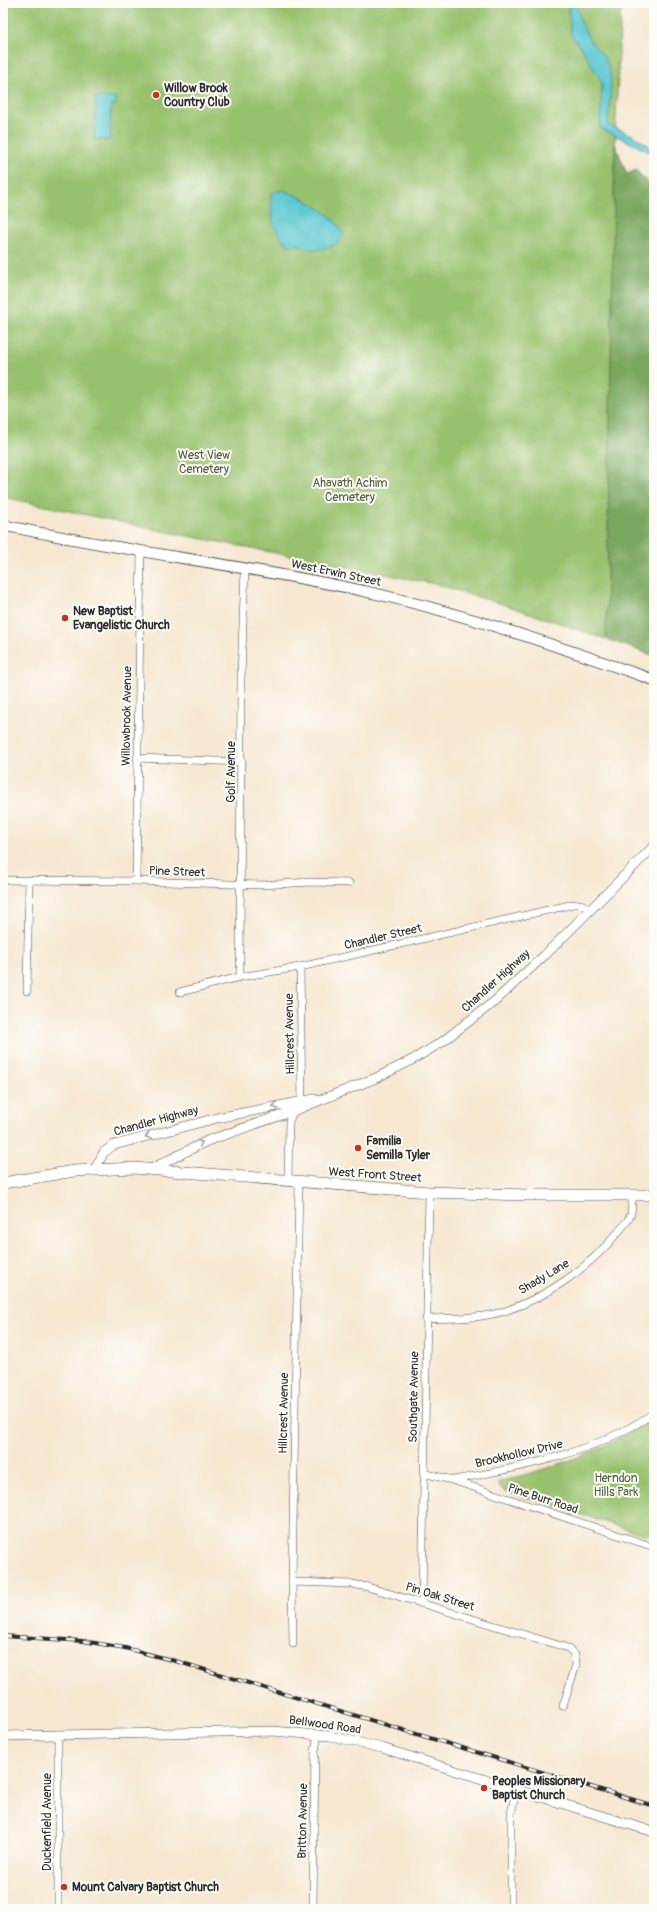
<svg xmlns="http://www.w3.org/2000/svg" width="657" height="1912" font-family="Pangolin,sans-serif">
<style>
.green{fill:#98c16d;stroke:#62764c}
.forest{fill:#7aa760;stroke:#526946}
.water{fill:#5bc8d1;stroke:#437a7e}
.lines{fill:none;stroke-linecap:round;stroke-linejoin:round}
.minor-casing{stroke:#494744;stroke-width:8}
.tertiary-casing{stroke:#494744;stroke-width:10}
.secondary-casing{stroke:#494744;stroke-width:12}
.primary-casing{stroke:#494744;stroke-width:12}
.minor{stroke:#fff;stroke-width:7}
.tertiary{stroke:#fff;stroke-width:9}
.secondary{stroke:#fff;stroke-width:10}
.primary{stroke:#fff;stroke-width:11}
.rail-casing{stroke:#2b2b2b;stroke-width:4}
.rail{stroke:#fdfcf7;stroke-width:2.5;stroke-dasharray:8;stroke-linecap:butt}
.oneway{stroke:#a0a0a0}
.poi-dot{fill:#c8321e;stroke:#fdfcf7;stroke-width:1.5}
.labels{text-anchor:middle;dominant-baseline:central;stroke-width:4;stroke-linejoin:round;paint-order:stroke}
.poi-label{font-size:12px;font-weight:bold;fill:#2b2b2b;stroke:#fdfcf7;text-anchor:start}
.park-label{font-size:12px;fill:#516042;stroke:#fdfcf7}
.street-label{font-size:12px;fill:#2b2b2b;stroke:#fdfcf7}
</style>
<rect width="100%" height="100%" fill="#fdfcf7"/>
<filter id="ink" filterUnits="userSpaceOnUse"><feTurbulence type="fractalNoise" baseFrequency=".025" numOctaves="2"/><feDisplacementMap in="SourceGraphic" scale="8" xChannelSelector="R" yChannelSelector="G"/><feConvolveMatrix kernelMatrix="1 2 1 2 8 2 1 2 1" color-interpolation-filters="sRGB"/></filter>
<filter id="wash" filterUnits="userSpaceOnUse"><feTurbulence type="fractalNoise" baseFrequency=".012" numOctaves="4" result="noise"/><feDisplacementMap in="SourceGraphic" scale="16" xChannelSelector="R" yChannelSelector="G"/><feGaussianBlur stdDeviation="0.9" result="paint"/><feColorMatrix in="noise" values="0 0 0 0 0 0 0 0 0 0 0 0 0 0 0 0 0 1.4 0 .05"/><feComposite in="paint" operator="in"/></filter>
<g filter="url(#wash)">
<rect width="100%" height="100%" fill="#f6e7d1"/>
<path class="green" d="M3,3h618l-6,141 -9,495 -101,-34 -70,-21 -268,-52 -164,-35z
M654,1418v104l-5,14 -146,-46 -4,-4 -1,-4c60,-16 104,-30 156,-64z"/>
<path class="forest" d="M615,144l12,30 9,-4 18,18v468l-48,-17z"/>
<path class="water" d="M568,3h8c3,15 9,30 18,43 3,4 8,7 10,11 12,19 5,47 4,68l25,10 21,14v23l-3,-19 -51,-25 2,-46 -20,-33 -11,-14z
M96,97l20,1v7h-5l-1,35 -16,-1z
M283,190c21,8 54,24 61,46l-9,9 -9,3 -13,2 -12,-5h-13c-17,-16 -17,-30 -17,-52z"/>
</g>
<g filter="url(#ink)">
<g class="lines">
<defs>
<path id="minor" d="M137,758l105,4
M3,880l133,1 125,4 50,-3 38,1
M136,881l5,-330
M300,967l2,138
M240,977l1,-299 4,-110
M27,991l2,-110
M180,992l60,-15 60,-10 274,-63h7l9,6
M288,1181l1,-60 6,-13
M426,1319c26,-1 54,0 79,-8 43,-14 86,-45 114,-80 4,-5 11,-11 12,-18 1,-5 1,-12 1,-18
M423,1473l29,7 202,67
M454,1480c69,-13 141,-27 200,-67
M292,1582l60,2 16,3 200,61 7,7 1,10 -13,41
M422,1603l7,-411
M293,1644l-1,-62 7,-400
M58,1909v-174
M313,1909l2,-158 3,-17
M511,1909v-95l5,-24"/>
<path id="tertiary" d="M153,1168l54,-27 86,-30 83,-33 36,-18 30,-18 53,-41 52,-48 107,-107
M95,1169l9,-17 10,-7 103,-27 97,-19
M3,1736l270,-5 57,5 52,12 272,84"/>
<path id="secondary" d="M3,525c121,27 244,40 365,67 98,22 192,55 286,88"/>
<path id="primary" d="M3,1183l71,-12 60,-3 295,24 98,3h127"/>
</defs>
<use href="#minor" class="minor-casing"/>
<use href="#tertiary" class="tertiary-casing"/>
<use href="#secondary" class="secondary-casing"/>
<use href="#primary" class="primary-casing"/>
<use href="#minor" class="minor"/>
<use href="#tertiary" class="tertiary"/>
<use href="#secondary" class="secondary"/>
<use href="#primary" class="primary"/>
<defs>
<path id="rail" d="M3,1636l80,5 42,7 54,14 475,144"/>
</defs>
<use href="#rail" class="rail-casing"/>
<use href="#rail" class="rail"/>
</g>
<defs><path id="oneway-chevron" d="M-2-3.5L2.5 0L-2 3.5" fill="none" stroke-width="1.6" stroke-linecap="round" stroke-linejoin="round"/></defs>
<g class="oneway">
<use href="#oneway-chevron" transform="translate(275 1106) rotate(169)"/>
<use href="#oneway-chevron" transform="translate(148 1136) rotate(165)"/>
<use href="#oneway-chevron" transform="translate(200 1143) rotate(-24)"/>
</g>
</g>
<g class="poi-dot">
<circle cx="156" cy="95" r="4"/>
<circle cx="65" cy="618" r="4"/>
<circle cx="358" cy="1148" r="4"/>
<circle cx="484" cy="1788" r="4"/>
<circle cx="64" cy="1887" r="4"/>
</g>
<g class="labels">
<g class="poi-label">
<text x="164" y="88">Willow Brook<tspan x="164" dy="14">Country Club</tspan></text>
<text x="73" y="611">New Baptist<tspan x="73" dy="14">Evangelistic Church</tspan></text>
<text x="366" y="1141">Familia<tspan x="366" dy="14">Semilla Tyler</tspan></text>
<text x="492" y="1781">Peoples Missionary<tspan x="492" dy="14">Baptist Church</tspan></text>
<text x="72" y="1887">Mount Calvary Baptist Church</text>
</g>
<g class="park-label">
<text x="204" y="455">West View<tspan x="204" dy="14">Cemetery</tspan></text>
<text x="350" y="483">Ahavath Achim<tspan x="350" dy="14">Cemetery</tspan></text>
<text x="616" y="1478">Herndon<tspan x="616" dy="14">Hills Park</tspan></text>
</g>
<g class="street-label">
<text transform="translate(336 573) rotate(12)">West Erwin Street</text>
<text transform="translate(127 716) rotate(-89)">Willowbrook Avenue</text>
<text transform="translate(231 772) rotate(-90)">Golf Avenue</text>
<text transform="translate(177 872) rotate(2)">Pine Street</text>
<text transform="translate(383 937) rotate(-13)">Chandler Street</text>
<text transform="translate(496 981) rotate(-42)">Chandler Highway</text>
<text transform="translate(290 1034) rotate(-91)">Hillcrest Avenue</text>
<text transform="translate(156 1121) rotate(-15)">Chandler Highway</text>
<text transform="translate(375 1175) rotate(4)">West Front Street</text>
<text transform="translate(544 1277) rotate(-31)">Shady Lane</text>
<text transform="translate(414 1397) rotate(-89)">Southgate Avenue</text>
<text transform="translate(284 1413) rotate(-89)">Hillcrest Avenue</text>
<text transform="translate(519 1454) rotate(-13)">Brookhollow Drive</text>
<text transform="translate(543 1499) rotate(18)">Pine Burr Road</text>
<text transform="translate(440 1597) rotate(17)">Pin Oak Street</text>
<text transform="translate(325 1725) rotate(8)">Bellwood Road</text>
<text transform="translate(303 1821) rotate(-89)">Britton Avenue</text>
<text transform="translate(47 1822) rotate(-90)">Duckenfield Avenue</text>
</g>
</g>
<rect width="657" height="1912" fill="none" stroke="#fdfcf7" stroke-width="16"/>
</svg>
